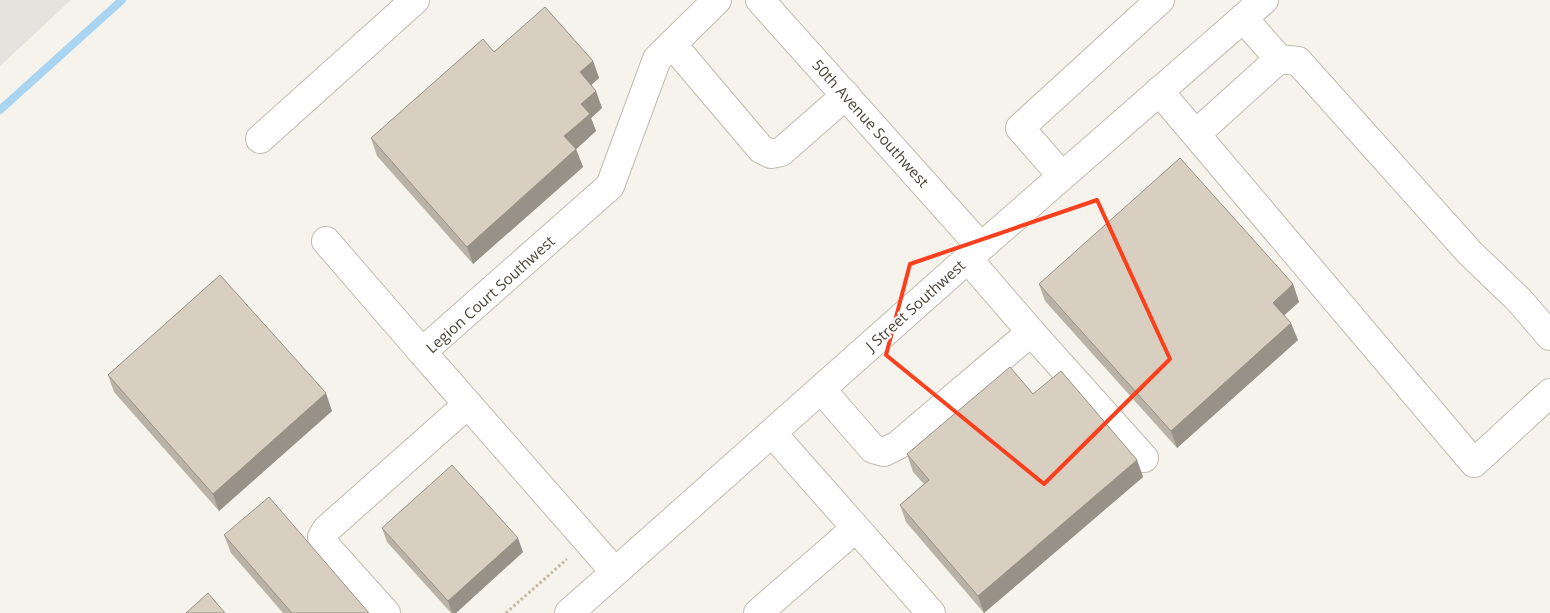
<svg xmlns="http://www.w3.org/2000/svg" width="1550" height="613" font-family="'Open Sans',sans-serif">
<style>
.industrial{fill:#e6e2dd}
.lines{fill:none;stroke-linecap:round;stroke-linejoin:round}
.stream{stroke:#a9d4f2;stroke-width:8}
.minor-casing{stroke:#c2bbae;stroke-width:30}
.path{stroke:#c4b79f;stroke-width:3;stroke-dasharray:2.5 2.5;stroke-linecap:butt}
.minor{stroke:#fff;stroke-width:28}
.wall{fill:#bab2a6}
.shaded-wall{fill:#979187}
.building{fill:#d8cfc1;stroke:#979187}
.marked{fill:none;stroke:#fc3f1d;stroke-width:4;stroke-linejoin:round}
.labels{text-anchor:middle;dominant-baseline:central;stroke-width:4.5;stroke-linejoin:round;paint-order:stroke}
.street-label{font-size:15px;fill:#4b4439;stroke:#fff}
</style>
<rect width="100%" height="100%" fill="#f6f3ec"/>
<path class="industrial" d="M0,0h71l-71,66z"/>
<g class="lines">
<path class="stream" d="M0,110l122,-110"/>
<defs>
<path id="minor" d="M760,0l221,247
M1243,18l36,41 19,2 172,192 49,47 31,36
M672,44l89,105 10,5 10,-2 65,-57
M1159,91l315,372 76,-70
M1196,134l83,-75
M260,139l155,-139
M1062,176l-42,-48 140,-128
M326,241l96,111
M1031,332l113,126
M821,389l52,60 11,3 14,-7 133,-113 -63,-73
M772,433l159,180
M615,572l-193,-220 188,-166 47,-127 60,-59
M386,613l-62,-69 -2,-7 5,-8 141,-125
M569,613l412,-366 283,-247
M758,613l98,-85"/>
</defs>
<use href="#minor" class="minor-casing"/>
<path class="path" d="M506,613l61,-54"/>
<use href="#minor" class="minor"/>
</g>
<path class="wall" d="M494,52l99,9 6,17 -8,7 11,23 -11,10 5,13 -20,18 7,18 -110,97 -96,-108 -6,-18z
M1039,284h254l6,18 -15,13 14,25 -121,108 -132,-147z
M108,375l224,36 -113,100 -105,-119z
M1033,394l104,66 6,17 -159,136 -78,-91 -6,-17 24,-21 -11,-12 -6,-18z
M382,528l141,24 -67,61h-5l-64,-71z
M224,535l145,78h-86l-52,-60z"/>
<path class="shaded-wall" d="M593,61l6,17 -13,12 -6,-18z
M596,91l6,17 -11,10 5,13 -25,23 -7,-18 17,-32z
M576,149l7,18 -110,97 -6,-17z
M1293,284l6,18 -20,18 -6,-17z
M1291,323l7,17 -121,108 -6,-17z
M326,393l6,18 -113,100 -6,-17z
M1137,460l6,17 -159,136 -6,-17z
M518,538l5,14 -67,61h-4l-4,-12z"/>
<path class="building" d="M545,7l48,54 -13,11 16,19 -15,13 9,10 -26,22 12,13 -109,98 -96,-109 112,-99 11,13z
M1180,158l113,126 -20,19 18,20 -120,108 -132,-147z
M220,275l106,118 -113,101 -105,-119z
M1010,367l23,27 28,-23 76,89 -159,136 -78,-91 29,-25 -22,-26z
M452,465l66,73 -70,63 -66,-73z
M269,497l100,116h-77l-68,-78z
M208,593l17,20h-39z"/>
<path class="marked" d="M1097,200l73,159 -126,125 -158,-129 24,-91z"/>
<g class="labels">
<g class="street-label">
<text transform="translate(871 123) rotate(48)">50th Avenue Southwest</text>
<text transform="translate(490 294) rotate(-42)">Legion Court Southwest</text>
<text transform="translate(915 305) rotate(-42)">J Street Southwest</text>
</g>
</g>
</svg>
